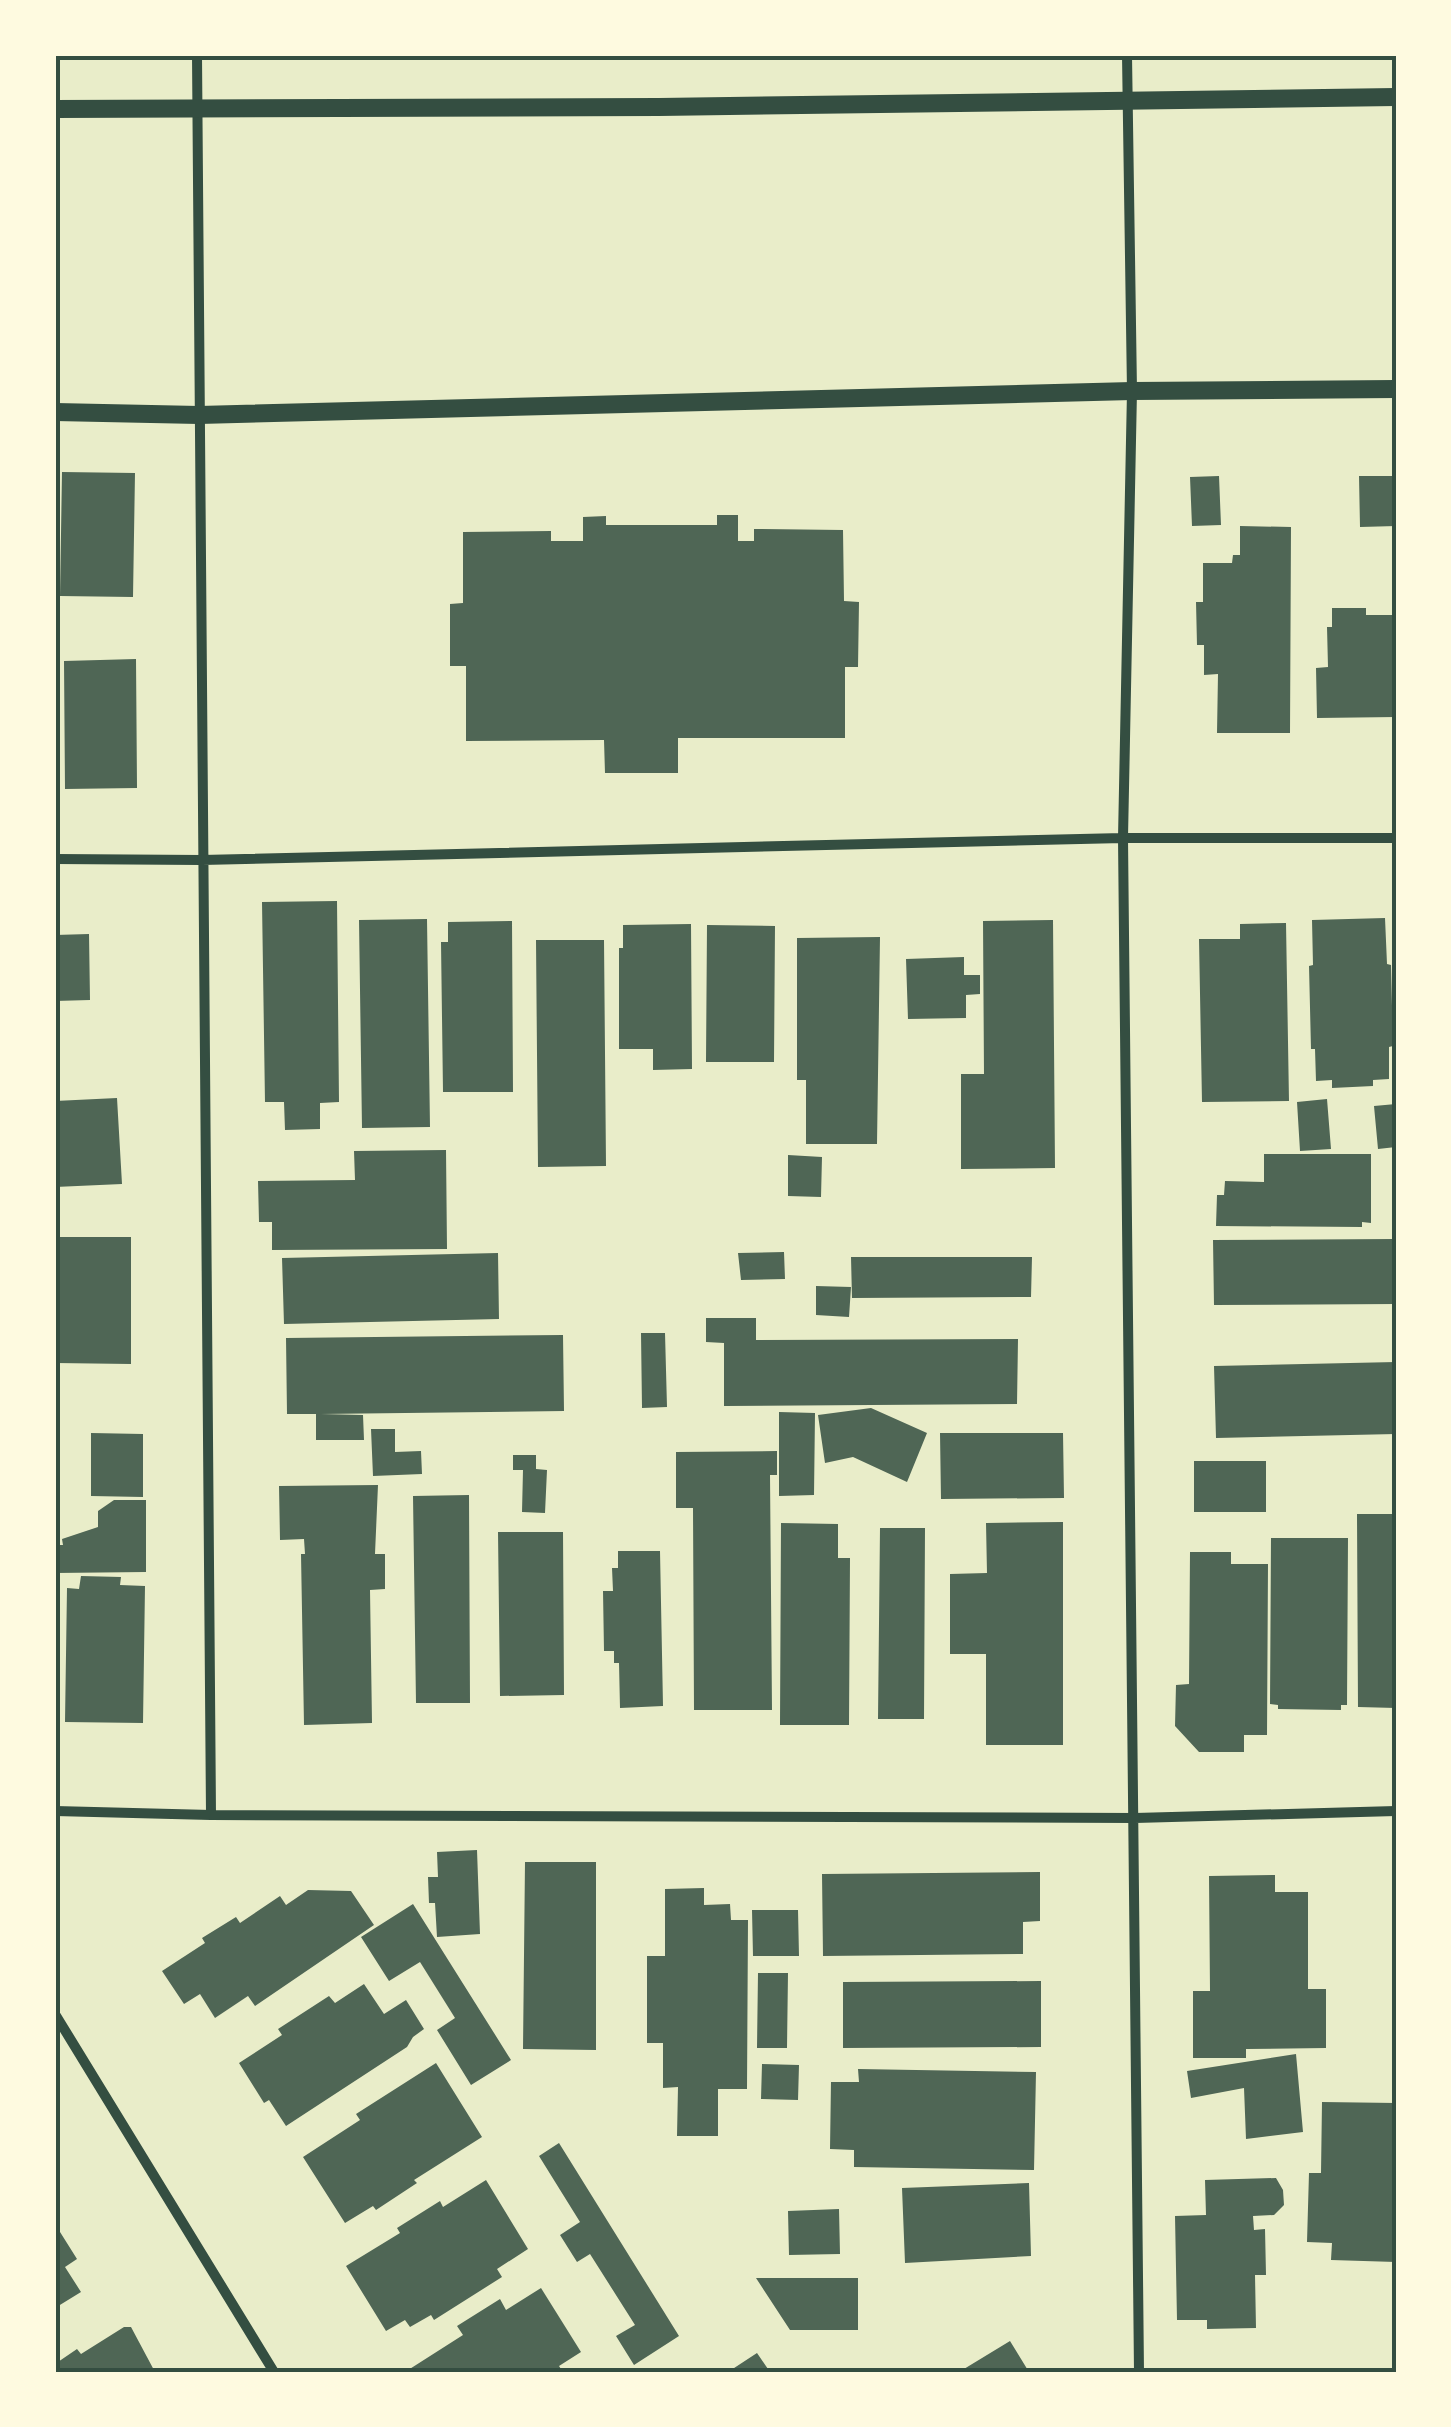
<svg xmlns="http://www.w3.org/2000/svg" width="1451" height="2427" font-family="Literata,serif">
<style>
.building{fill:#4f6655}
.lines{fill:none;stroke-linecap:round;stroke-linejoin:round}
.minor{stroke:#344e41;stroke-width:10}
.tertiary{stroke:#344e41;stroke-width:18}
.neatline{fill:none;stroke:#344e41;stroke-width:4}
</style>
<rect width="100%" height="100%" fill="#e9edc9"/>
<path class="building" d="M62,472l73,1 -2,124 -73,-1z
M1219,476l2,49 -29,1 -2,-49z
M1359,476h37v50l-36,1z
M717,515h21v26h16v-12l89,1 1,71 15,1 -1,65h-13v71h-167v35h-73l-1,-33 -138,1v-75h-16v-62l13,-1v-71l88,-1v10h32v-24l23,-1v9h111z
M1240,526l51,1 -1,206h-73l1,-59 -14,1v-30h-7l-1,-43h7v-39h29l1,-8h7z
M1332,608h34v7h30v102l-79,1 -1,-50 12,-1 -1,-40h5z
M136,659l1,129 -72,1 -1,-128z
M337,901l2,201 -19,1v26l-35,1 -1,-28h-19l-3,-200z
M1385,918l2,46 4,1 2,81 -4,1v32l-16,1v6l-41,2v-8l-16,1 -1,-32h-4l-2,-83 4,-1 -1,-45z
M427,919l3,208 -68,1 -3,-208z
M1053,920l2,248 -94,1v-95h23l-1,-153z
M512,921l1,171h-70l-2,-150h7v-20z
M1286,923l3,178 -87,1 -3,-163h41v-15z
M691,924l1,145 -39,1v-21h-34v-101h4v-23z
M707,925l68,1 -1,136h-68z
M89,934l1,66 -35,1v-66z
M880,937l-3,207h-71v-64h-9v-142z
M536,940h68l2,226 -68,1z
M964,957v18h16v19l-14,1v23l-58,1 -2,-60z
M117,1098l5,86 -67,3v-86z
M1327,1099l4,50 -31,2 -3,-49z
M1396,1104v43l-18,2 -4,-43z
M446,1150l1,99 -175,1v-28h-13l-1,-41 97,-1 -1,-29z
M1264,1154h107v69l-9,-1v5l-146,-1 1,-31h7l1,-14 39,1z
M788,1155l34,2 -1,40 -33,-1z
M55,1237h76v127l-76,-1z
M1396,1239v65l-182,1 -1,-65z
M784,1252l1,27 -44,1 -3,-27z
M498,1253l1,66 -215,5 -2,-66z
M851,1257h181l-1,40 -179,1z
M816,1286l35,1 -2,30 -33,-2z
M706,1318h50v22l262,-1 -1,65 -293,2v-63l-18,-1z
M641,1333h24l2,74 -25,1z
M563,1335l1,76 -243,3 42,1 1,25h-48v-26h-29l-1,-76z
M1396,1362v72l-180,4 -2,-72z
M871,1408l56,25 -20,49 -54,-25 -28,6 -7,-48z
M779,1412l36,1 -1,82 -35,1z
M371,1429h24v23l26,-1 1,23 -49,2z
M91,1433l52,1v63l-52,-1z
M940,1433h123l1,65 -123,1z
M777,1451v24h-7l2,235h-78l-1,-202h-17v-56z
M513,1455h23v14l11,1 -2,43 -23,-1 1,-42h-10z
M1194,1461h72v51h-72z
M378,1485l-3,69h10v35l-15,1 2,133 -68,2 -3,-171h4l-1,-15 -24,1 -1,-54z
M469,1495l1,208h-54l-3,-207z
M114,1500h32v72l-91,1v-28h8l-1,-6 36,-12v-16z
M1357,1514h39v194l-38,-1z
M1063,1522v223h-77v-91h-36v-80l37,-1 -1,-50z
M781,1523l57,1v34h12l-1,167h-69z
M880,1528h45l-1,191h-46z
M498,1532h65l1,163 -64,1z
M1271,1538h77l-1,167h-6v5l-63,-1v-4l-8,-1z
M618,1551h42l3,155 -43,2 -1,-45h-5v-12h-10l-1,-60h10l-1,-23h6z
M1190,1552h41v12h37l-1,171h-23v17h-45l-24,-26 1,-41 13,-1z
M81,1576l40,1 -1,8 25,1 -2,137 -78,-1 2,-134 12,1z
M477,1850l3,84 -43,3 -2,-34h-6l-1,-26h10l-1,-25z
M525,1862h71v188l-73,-1z
M1040,1872v49l-17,1v32l-200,2 -1,-82z
M1275,1875v17h33v97h18v59l-80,1v9h-53v-67h17l-1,-115z
M704,1888v17l26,-1 1,16h17l-1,169h-29v47h-41l1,-49 -15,1v-45h-16v-87h18v-67z
M308,1890l43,1 23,34 -119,81 -7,-10 -33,22 -15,-24 -16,10 -22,-33 43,-28 -3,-5 34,-21 4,6 40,-27 6,9z
M413,1904l98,156 -40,25 -34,-55 18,-12 -35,-56 -31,19 -28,-44z
M752,1910h46l1,46h-46z
M758,1973h30l-1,75h-30z
M1041,1981v66l-198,1v-66z
M364,1984l20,30 22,-14 18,29 -11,8 -6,10 -121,79 -17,-26 -5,3 -25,-40 43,-28 -4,-6 51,-33 6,7z
M1296,2054l7,78 -57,7 -2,-51 -53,10 -4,-27z
M436,2063l46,74 -68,43 3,3 -41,27 -3,-4 -28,17 -42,-66 57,-37 -4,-6z
M762,2064l37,1 -1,35 -37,-1z
M858,2069l178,3 -2,98 -180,-3v-17l-24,-1 1,-67h28z
M1322,2102l74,1v159l-65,-2 1,-17 -25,-1 2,-69h12z
M559,2143l120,193 -45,29 -18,-29 19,-11 -45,-71 -13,8 -17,-27 20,-13 -41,-66z
M1276,2178l7,12 1,15 -10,10 -21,1 1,14 11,-1 1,46h-11l1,53 -49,1v-9h-30l-2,-104 31,-1 -1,-35z
M486,2180l42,69 -31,20 5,8 -68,43 -3,-5 -21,12 -5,-7 -19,11 -40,-65 54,-33 -3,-5 43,-27 3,6z
M1029,2183l2,73 -126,7 -3,-75z
M839,2209l1,45 -51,1 -1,-44z
M55,2224l22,35 -12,8 16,25 -26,16z
M756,2278h102v52h-68z
M541,2288l40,64 -22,14 4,6h-158l58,-37 -6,-9 43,-27 6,11z
M124,2327h7l24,45h-100v-8l22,-15 4,5z
M1010,2341l19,31h-70z
M757,2353l13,19h-42z"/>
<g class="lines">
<path class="minor" d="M197,55l14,1760
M1127,55l5,336 -9,447 16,1534
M55,859l147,1 921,-22h273
M55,1811l156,4 924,3 261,-7
M55,2014l219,358"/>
<path class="tertiary" d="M55,109l604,-2 737,-10
M55,412l144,3 933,-24 264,-2"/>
</g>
<rect width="1451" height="2427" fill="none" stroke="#fefae0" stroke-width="115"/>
<rect x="58" y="58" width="1336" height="2312" class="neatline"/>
</svg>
